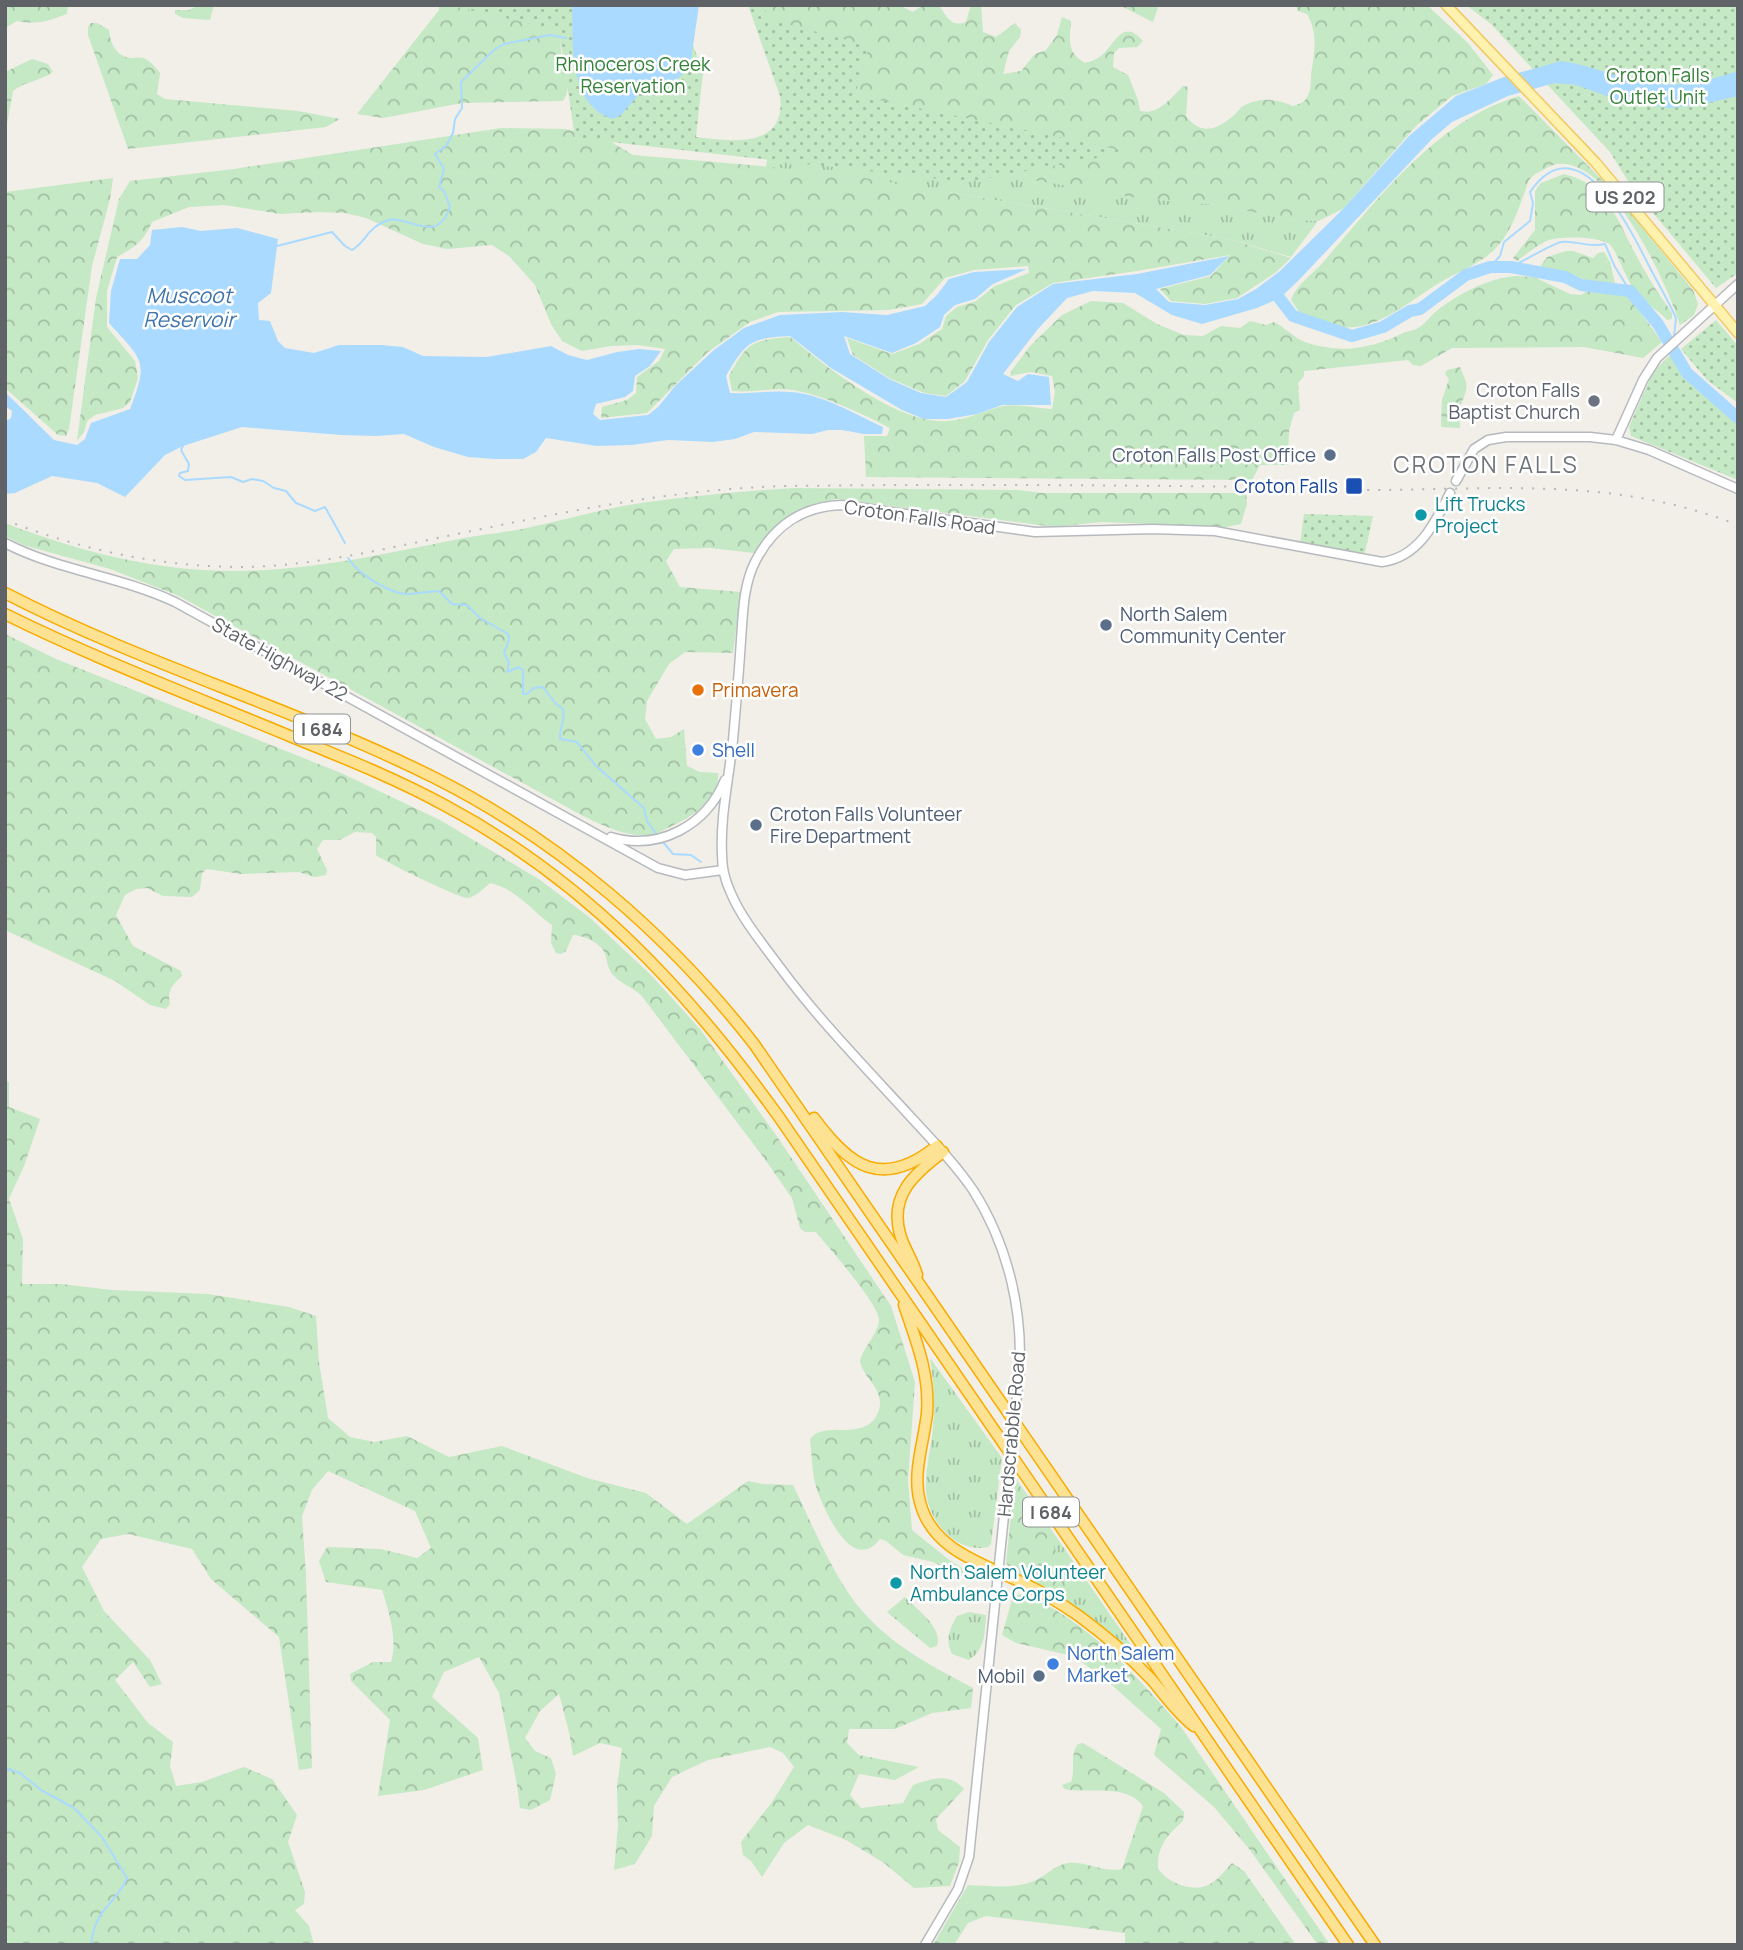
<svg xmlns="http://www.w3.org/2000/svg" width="1743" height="1950" font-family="Manrope,sans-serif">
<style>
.grass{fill:url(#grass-tufts)}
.forest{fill:url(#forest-crowns)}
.park{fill:url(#park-dots)}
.water{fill:#aadaff}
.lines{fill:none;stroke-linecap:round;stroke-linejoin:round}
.stream{stroke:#aadaff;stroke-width:2}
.river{stroke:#aadaff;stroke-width:12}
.secondary-casing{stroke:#b6babf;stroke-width:11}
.primary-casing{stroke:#f2c960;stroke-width:12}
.highway-casing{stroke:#f9ab00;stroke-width:13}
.secondary{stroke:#fff;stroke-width:8}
.primary{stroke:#fff2af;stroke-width:9}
.highway{stroke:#fde293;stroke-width:10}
.rail{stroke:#b6b7b8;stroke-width:2;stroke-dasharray:2 9;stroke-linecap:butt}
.secondary-bridge-casing{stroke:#b6babf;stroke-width:11;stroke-linecap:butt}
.secondary-bridge{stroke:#fff;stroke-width:8}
.worship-dot{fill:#6b7280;stroke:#fff;stroke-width:2.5}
.service-dot{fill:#5c6f8a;stroke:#fff;stroke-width:2.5}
.transit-dot{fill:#1a4fb4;stroke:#fff;stroke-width:2.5}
.culture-dot{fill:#0f9aa8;stroke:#fff;stroke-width:2.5}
.food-dot{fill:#e8710a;stroke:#fff;stroke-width:2.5}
.shop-dot{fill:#3f7fe0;stroke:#fff;stroke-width:2.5}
.labels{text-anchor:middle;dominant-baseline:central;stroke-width:5;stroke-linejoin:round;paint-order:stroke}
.shield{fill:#fff;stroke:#8f9295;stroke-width:2}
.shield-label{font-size:18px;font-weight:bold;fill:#5f6368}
.park-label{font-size:19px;fill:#348238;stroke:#fff}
.worship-label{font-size:19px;fill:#5b616d;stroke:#fff;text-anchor:end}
.service-label{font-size:19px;fill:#4e5e75;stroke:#fff;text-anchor:end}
.transit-label{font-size:19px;fill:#164399;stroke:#fff;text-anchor:end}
.culture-label{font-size:19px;fill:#0d838f;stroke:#fff;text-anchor:start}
.street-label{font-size:19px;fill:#5f6368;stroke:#fff}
.food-label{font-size:19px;fill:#c56008;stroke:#fff;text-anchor:start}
.shop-label{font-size:19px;fill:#366cbe;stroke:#fff;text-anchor:start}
.water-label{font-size:21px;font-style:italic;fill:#4174aa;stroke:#fff}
.quarter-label{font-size:23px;letter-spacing:2px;fill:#70757a;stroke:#fff}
</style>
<defs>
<pattern id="grass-tufts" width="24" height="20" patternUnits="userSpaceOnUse" patternTransform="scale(1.75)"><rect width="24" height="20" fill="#c5e8c5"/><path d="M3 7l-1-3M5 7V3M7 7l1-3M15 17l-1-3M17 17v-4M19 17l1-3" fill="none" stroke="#a3c0a4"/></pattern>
<pattern id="forest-crowns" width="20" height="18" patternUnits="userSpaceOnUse" patternTransform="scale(1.75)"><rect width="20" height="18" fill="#c5e8c5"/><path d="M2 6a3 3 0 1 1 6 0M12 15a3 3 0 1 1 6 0" fill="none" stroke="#a3c0a4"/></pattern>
<pattern id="park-dots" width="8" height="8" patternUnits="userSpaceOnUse" patternTransform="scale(1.75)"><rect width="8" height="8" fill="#c5e8c5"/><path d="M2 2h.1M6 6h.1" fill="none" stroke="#a3c0a4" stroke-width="1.8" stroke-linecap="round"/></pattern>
</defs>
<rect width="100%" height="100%" fill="#f1efe8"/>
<path class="grass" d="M769,146l200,22 175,30 75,7 68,14 31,2 -27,36 -62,-18 -275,-46 -188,-26z
M930,1358l72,100 -11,86 -3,3c-29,7 -56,-22 -61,-49 -4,-23 4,-47 6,-70 2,-23 1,-47 -3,-70z
M1015,1477l134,194c-33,-30 -64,-59 -103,-82l13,4 -12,-58z
M905,1597c12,13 38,30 32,49l-7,2 -43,-36z
M969,1612l17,3c-1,17 -1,35 -17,45l-17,-6c-7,-14 -3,-24 5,-38z"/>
<path class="forest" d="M5,5h63l-1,9c-19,7 -30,11 -50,7l-12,7z
M199,5h15l-4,15 -27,-2 -8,-4v-4h14z
M439,5h119c4,16 2,30 3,46 1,16 13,35 2,50l-101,2 -79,15 -26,-4 82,-104z
M753,5h146l14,7 10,-7h16c7,11 12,23 27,17l5,-17h10l2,27 13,5 19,-14 6,7 -1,7 -11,14 -6,23 18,-3 14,-17 11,-4 11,-15 5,-18 9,4c-1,19 -5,31 14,42 6,-2 11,-3 16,-7 14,-12 22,-39 42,-15l-6,6 -18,1 -5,5 -1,14 15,8 10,25 2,11c18,5 32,-14 43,-25l5,1 -2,29c14,19 30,15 47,0 4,-3 7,-9 12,-11 17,-8 32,-6 48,1 6,-2 11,-3 14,-9 4,-6 4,-15 4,-22 3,-22 8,-40 -4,-61l-9,-3 -2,-4 2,-2h129l41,38 25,32 -7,9 -34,12 -36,30 -73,83 -25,12 -32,-2 -68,-14 -74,-6 -123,-21 -133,-29z
M1119,5h40l-6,17z
M91,23h6l12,7c1,11 5,23 17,27 5,2 12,0 17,1 7,2 13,10 17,15l-3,21 8,5 133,12 42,8 -14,8 -198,22 -40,-114v-8z
M32,59l16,5 5,8c-12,9 -28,9 -40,19l-8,44v-63z
M1519,96l92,93 82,101 5,14 -4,11 -14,10c-12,-40 -81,-194 -137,-155 -4,2 -10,5 -13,9 -3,3 -4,11 -6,15 -7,19 -15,42 -30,56 -16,15 -37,22 -55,33 -36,22 -65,52 -110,43 -8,-2 -19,-4 -25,-9 -5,-4 -9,-12 -13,-17 6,-17 23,-26 34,-40 55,-63 111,-139 194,-164z
M501,128l64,1 38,8 30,18 196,17 400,67 62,19 -16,15 -38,25 -32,6 -34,-3 -11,-12 51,-13 19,-21 -93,16 -84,12 -37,22 -28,35 -23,41 -19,15 -22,-3 -35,-15 -36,-23 -6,-17 45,16 27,-10 23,-15 4,-13 11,-9 19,-6 19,-15 34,-13 -1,-7 -54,4 -29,8 -23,26 -34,6 -110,2 -28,10 -42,30 -61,61 -46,5 1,-11 25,-7 9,-7 1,-16 22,-16 6,-12 -27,-4 -27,1 -29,5 -20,-10 -11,-17 -16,-39 -26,-29 -17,-11 -45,4 -24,-5 -57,-26 -21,-5 -27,-1 -38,2 -55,-9 -36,2 -37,15c-8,19 -17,25 -35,35l-10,34v36l28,34 3,17 -8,24 -7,6 -28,7 -8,6 -3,11 -7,9 19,-143 23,-99 11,-18 104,-12z
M1564,174c44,10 54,48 73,83 10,19 22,38 35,56v6l-5,1c-8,-10 -21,-15 -29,-25 -13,-16 -16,-33 -26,-48 -6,-11 -51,-11 -63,-7 -11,4 -22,14 -32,21l-4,-3 22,-28v-39l6,-8z
M113,178l-3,21 -18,67 -23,163 -3,7 -8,-1 -53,-47v-196z
M1566,251h7l20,7 5,-5 6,-1 6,10 5,21 -25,-1 -25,-10 -25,-5 7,-10z
M1516,276l18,1 36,17 11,1 8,-5 38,4 35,48 -19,16 -59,-11 -132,1 -31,18 -8,-1 -5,-5 -104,11v5l-6,7 2,27 -6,3 -5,18 -1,34h-28l-8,15 -386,-3 -2,-41h23l3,-8c-30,-15 -64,-32 -97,-38 -19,-3 -41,3 -61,1l-3,-15c18,-33 22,-36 61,-39 37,30 108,88 158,84 18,-1 33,-9 51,-14 15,-4 37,1 53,2l3,-17 -3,-16 -21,-4 -21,4 2,-6 18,-24 32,-31 29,-14 32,2 34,21 27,11 19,1 18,-10 19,2 10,-7 16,4 8,-3c12,6 17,14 31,20 34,12 67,7 98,-9 5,-2 11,-2 15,-5 6,-3 11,-10 16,-15 22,-18 54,-35 82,-37z
M1460,367c9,21 8,18 1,38 -3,6 -1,16 -1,23l-19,-1 1,-27 7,-21 -4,-5 2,-4z
M795,488l223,2 24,3h204l1,11 -6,20 -15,3 -125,-5 -46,5 -218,-28c-45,9 -56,17 -83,54l-44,-5 -36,1 -8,12 14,26 61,5 -8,61 -48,-1 -16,12 -22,37 -2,18 11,20 15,-2 13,-8 3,37 13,6 18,1c3,28 -27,44 -48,54 -5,2 -11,6 -16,7 -24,5 -47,-7 -69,-17l-406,-221 -69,-27 -87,-24 -18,-9v-13c72,28 150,48 228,48 77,0 151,-17 226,-32 21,-4 42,-6 63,-10 40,-8 79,-20 119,-26 51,-7 103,-12 154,-15z
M5,634l51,25 285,114 99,47 100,60 49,37 62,58 49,54 76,106 115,171 24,76 -7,98 4,50 36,29 25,16 -3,5 -37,-18 -30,-7 -17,-14 -6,-2c-28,36 -55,-28 -63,-49 -5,-15 -5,-34 -7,-50 12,-22 58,5 69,-30 6,-22 -16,-31 -19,-49 3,-14 17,-25 19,-40 2,-15 -51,-74 -63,-89h-11l-5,-4 -8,-30 -28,-40 -123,-163c-8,-7 -21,-12 -28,-20 -7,-8 -5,-17 -10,-25 -5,-8 -21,-15 -30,-15l-7,16 -5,3 -5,-1 -5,-10 1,-18c-21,-15 -35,-36 -62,-42 -6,5 -15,15 -23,15 -10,-1 -82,-36 -91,-43v-18l-4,-4 -17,-1 -15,8h-17l-6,9 10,21 -1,5 -11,2 -17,-5 -57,2 -34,-5 -5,4 -2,17 -8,7 -29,-1 -16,-8 -11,1 -11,6 -9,20 17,31 48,25 1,5c-10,9 -15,15 -12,28l-4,5 -16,-4 -35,-24 -110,-51z
M5,1080l4,2v25l31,12 -16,47 -15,33 14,40 -1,45h39l51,6 96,4 81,13 27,9 3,46 9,56 22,19 24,5 33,-6 42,21 53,-11 85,32 59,15 41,31 61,-43 15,3 30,1c19,39 41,94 70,127 30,34 70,55 110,76l-2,20 -39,5 -37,16h-46l-2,14 12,12 60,12 -24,13 -36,-6 -9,21 11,13 42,-5 10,-18c19,-6 35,-13 51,4l-28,30 2,11 22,17 -1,15 -9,24 -36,2 -30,-25 -38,-23 -38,-15 -24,18 -22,34 -11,-16 -8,-6 -2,-13 31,-40 22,-35 -11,-14 -13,-6 -62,13 -36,17 -18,29 -2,30 -17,28 -21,6 4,-44 -1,-39 5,-39 -22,-5 -27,13 -4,-24 -10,-38 -19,17 -15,27 10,13 16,7 5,16 -6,26 -19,10 -11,-2 -3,-23 -18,-92 -20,-36 -35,15 -12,25 46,41 5,32 -59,20 -46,6 12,-76 -39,-39 -1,-7 23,-12h18c7,-22 -2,-50 -9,-72l-56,-8 -7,-21 8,-14 54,2 36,9 14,-10 -16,-37 -87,-40 -16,19 -10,26 4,59 6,193 -13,2 -20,-133 -68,-58 -19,-30 -64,-15 -27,5 -19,28 22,44 46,49 12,24 -12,3 -17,-25 -18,18 33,43 25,19 -3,24 6,20 26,-4 42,-15 28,12 25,36 -9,27 17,50 -1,12 -9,6 14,16 5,19h-309z
M1015,1477c12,23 49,81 51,104 1,3 -1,7 -2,11 -18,2 -50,-13 -58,-29z
M1022,1594c60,21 118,85 159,133l149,218h-12l-68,-95 -36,-43 -60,-52 7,-26 -58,-52 -30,-21 -57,-13 -14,-8 11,-39z
M1083,1743l81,50 20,19 -1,9c-16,14 -26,26 -25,48 11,15 37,25 54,14 8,-5 14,-14 20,-20l12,8 52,74h-171v-12l-139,-17 -18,7 -14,22h-21l35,-60c20,1 47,4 66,-4 12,-5 20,-16 34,-18 18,-2 36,10 54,6l21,-63c-16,-23 -56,-12 -79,-17l-2,-4 9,-3c5,-13 -2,-26 7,-38z"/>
<path class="park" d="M448,5h230l25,67 -7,65c33,4 91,13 84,-41l-32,-91h15l6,14 100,27 -14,49 275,57 -164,30 -391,-44 -16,-108z
M1466,5h272v268l-22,15 -83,-99 -23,-37 -119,-128z
M1716,320l22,26v57l-31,-23 -26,-31z
M1671,354c15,30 40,48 67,67v59l-107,-44 -2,-9 24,-55z
M1304,514l69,2 -9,41 -64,-13z"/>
<path class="water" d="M572,5h127l-9,62 -12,11 -38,15 -19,22 -8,4c-45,-14 -40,-75 -41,-114z
M1561,61c33,4 63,21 96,23 29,2 54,-4 81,-13v25l-38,9 -30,3 -49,-7 -45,-16 -21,-2 -47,13 -56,26 -20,17 -133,141 -19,18 -23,10 -55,16 -30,-9 -37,-22 -42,-2 -26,7 -29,31 -35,45 15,7 10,-7 21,3 2,28h-49l-25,9 -29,5h-24l-22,-9 -71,-42 -41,-32c-40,2 -44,6 -64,40l4,17c20,1 40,-3 60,-1 33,2 64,22 93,35l-1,7h-18l-22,-4h-14l-16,4 -58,-2 -19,7 -22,3 -45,-2 -36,5 -35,1 -51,-8 -10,14 -13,7h-28l-27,-2 -34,-10 -30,-13 -28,2 -35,-1 -99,-8 -59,19 -18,9 -40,42 -28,-14 -45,-7 -37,17 -10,1v-72l6,-4 1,-7 -7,-5v-14l49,48 23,5 8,-6 6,-16 39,-14c19,-49 13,-48 -21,-86l2,-32 9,-32h17l13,-14 2,-15 30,-3 19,4 36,-3 41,11 -7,54 -13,10 1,17 11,1 8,20 7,7 29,5 25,-8h42l22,2 20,9 64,1 64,-11 17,9 19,5 30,-8 22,-3 22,2 -11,15 -15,10 -2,15 -8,6 -29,7 -3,10 7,6 48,-5 10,-8 18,-22 38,-35 30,-22 36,-13 62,-3 45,3 38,-9 12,-11 12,-16 25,-7 53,-3 -34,15 -18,15 -20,6 -11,10 -4,12 -24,16 -24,10 -48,-17 6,18 39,25 32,14 25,4 21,-15 22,-40 28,-35 36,-23 84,-10 92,-18 -19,19 -54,14 13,13 36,3 33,-6 18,-10 24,-18 63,-62 66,-73 47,-40 48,-19z"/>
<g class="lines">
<path class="stream" d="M277,246l55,-14 13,14 7,4c14,-8 16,-24 37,-30 19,-5 48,26 61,-13l-6,-16 -5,-4 5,-18 -9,-15 11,-8 7,-13 2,-14 7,-11 -1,-26 34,-33 9,-5 46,-9 16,3
M1490,267l10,-11 4,-14 26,-21 3,-18 -3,-11c47,-69 97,30 116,68 10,20 21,38 30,58l-2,19
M1511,267c9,-4 43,-24 50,-25 16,-2 25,6 44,2l10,23 15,24
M183,446l-2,4 8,14 -1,7 -8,2 -1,3 6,4 46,-3 12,5 9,-3 11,2 11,7 12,3 10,12 19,8 10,-4 20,36
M348,558c9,15 39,34 57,36 6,1 25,-3 34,-3l13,13 15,1 13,13 28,16 1,6 -5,13 5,10 -2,9 12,-5 4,3v24h4l7,-6 9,-1 12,16 8,6c3,11 -4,19 -3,30l17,3 19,24 48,42 3,13 10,14
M663,842l10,12 18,1 10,7
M5,1768l15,5 21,17 33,18 28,29 25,41c-12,28 -32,29 -36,67"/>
<path class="river" d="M1276,287l-3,3 20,26 59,20 31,-9 27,-16 10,-2 46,-34 24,-8h21l54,10 16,8 49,6 28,33 29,49 51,45"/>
<defs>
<path id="secondary" d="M1616,440l27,-60 14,-22 81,-74
M1456,481l18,-32 14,-9 18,-3h84l26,3 33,10 89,39
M5,543c54,28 115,33 170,59l483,266 27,7 38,-5
M611,837c48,14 95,-11 114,-57
M1019,1377c5,-65 -11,-132 -46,-187 -19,-28 -43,-52 -65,-76 -44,-48 -90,-95 -129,-148 -17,-23 -38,-48 -49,-75 -5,-11 -8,-23 -8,-36 -2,-38 7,-77 11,-115 3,-34 6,-67 8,-100 2,-26 2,-54 14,-78 18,-36 48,-56 87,-57l193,27 118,-3 62,2 167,31c37,-5 53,-39 68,-69
M925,1945l33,-56 11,-32 37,-361"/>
<path id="primary" d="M1446,5l150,158 142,170"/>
<path id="highway" d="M5,593c139,72 290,115 430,185 125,63 233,156 319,266l621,901
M5,614c93,46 191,83 287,123 52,21 105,42 154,69 140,75 241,183 333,311l569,828
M814,1118c36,49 68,72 123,28
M917,1275c-4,-15 -13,-26 -17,-41 -11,-39 15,-61 43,-82
M904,1305c12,36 26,69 23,108 -3,29 -15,60 -7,89 12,49 65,62 105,82 19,9 37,20 54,32 26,19 50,40 72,63 14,16 26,34 43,47"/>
</defs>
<use href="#secondary" class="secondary-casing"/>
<use href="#primary" class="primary-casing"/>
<use href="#highway" class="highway-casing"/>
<use href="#secondary" class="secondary"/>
<use href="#primary" class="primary"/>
<use href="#highway" class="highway"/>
<path class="rail" d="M5,520c76,30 156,47 238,47 68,-1 137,-17 204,-31 113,-23 224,-47 339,-50 159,-2 317,-1 476,1 30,0 60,3 90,3 134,1 256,-16 386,35"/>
<defs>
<path id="secondary-bridge" d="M1006,1496l13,-119"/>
</defs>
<use href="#secondary-bridge" class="secondary-bridge-casing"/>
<use href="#secondary-bridge" class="secondary-bridge"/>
</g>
<circle class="worship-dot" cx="1594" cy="401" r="7"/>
<g class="service-dot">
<circle cx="1330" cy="455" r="7"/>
<circle cx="1106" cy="625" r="7"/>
<circle cx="756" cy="825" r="7"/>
<circle cx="1039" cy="1676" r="7"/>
</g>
<rect class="transit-dot" x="1345" y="477" width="18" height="18" rx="3.5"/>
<g class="culture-dot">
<circle cx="1421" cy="515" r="7"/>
<circle cx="896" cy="1583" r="7"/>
</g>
<circle class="food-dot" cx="698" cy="690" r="7"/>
<g class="shop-dot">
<circle cx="698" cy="750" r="7"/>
<circle cx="1053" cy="1664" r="7"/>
</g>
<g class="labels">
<g class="shield">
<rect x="1586.5" y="182.5" width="77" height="29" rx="5"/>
<rect x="294" y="714.5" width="56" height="29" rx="5"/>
<rect x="1023" y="1497.5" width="56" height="29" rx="5"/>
</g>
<g class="shield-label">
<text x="1625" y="197">US 202</text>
<text x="322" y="729">I 684</text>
<text x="1051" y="1512">I 684</text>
</g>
<g class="park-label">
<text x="633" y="64">Rhinoceros Creek<tspan x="633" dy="22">Reservation</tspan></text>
<text x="1658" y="75">Croton Falls<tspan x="1658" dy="22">Outlet Unit</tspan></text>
</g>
<g class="worship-label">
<text x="1580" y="390">Croton Falls<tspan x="1580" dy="22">Baptist Church</tspan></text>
</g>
<g class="service-label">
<text x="1316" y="455">Croton Falls Post Office</text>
<text x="1120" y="614" text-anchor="start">North Salem<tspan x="1120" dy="22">Community Center</tspan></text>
<text x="770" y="814" text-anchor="start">Croton Falls Volunteer<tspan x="770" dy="22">Fire Department</tspan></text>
<text x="1025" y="1676">Mobil</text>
</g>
<g class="transit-label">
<text x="1338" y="486">Croton Falls</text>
</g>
<g class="culture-label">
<text x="1435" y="504">Lift Trucks<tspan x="1435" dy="22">Project</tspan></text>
<text x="910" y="1572">North Salem Volunteer<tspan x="910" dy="22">Ambulance Corps</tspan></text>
</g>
<g class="street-label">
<text transform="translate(920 517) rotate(8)">Croton Falls Road</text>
<text transform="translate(280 659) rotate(29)">State Highway 22</text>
<text transform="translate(1011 1434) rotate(-85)">Hardscrabble Road</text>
</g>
<g class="food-label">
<text x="712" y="690">Primavera</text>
</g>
<g class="shop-label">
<text x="712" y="750">Shell</text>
<text x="1067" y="1653">North Salem<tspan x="1067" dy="22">Market</tspan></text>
</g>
<g class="water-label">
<text x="189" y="295">Muscoot<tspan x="189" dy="24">Reservoir</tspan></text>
</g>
<g class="quarter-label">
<text x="1486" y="464">CROTON FALLS</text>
</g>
</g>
<rect width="1743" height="1950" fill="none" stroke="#5f6368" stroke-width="14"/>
</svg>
